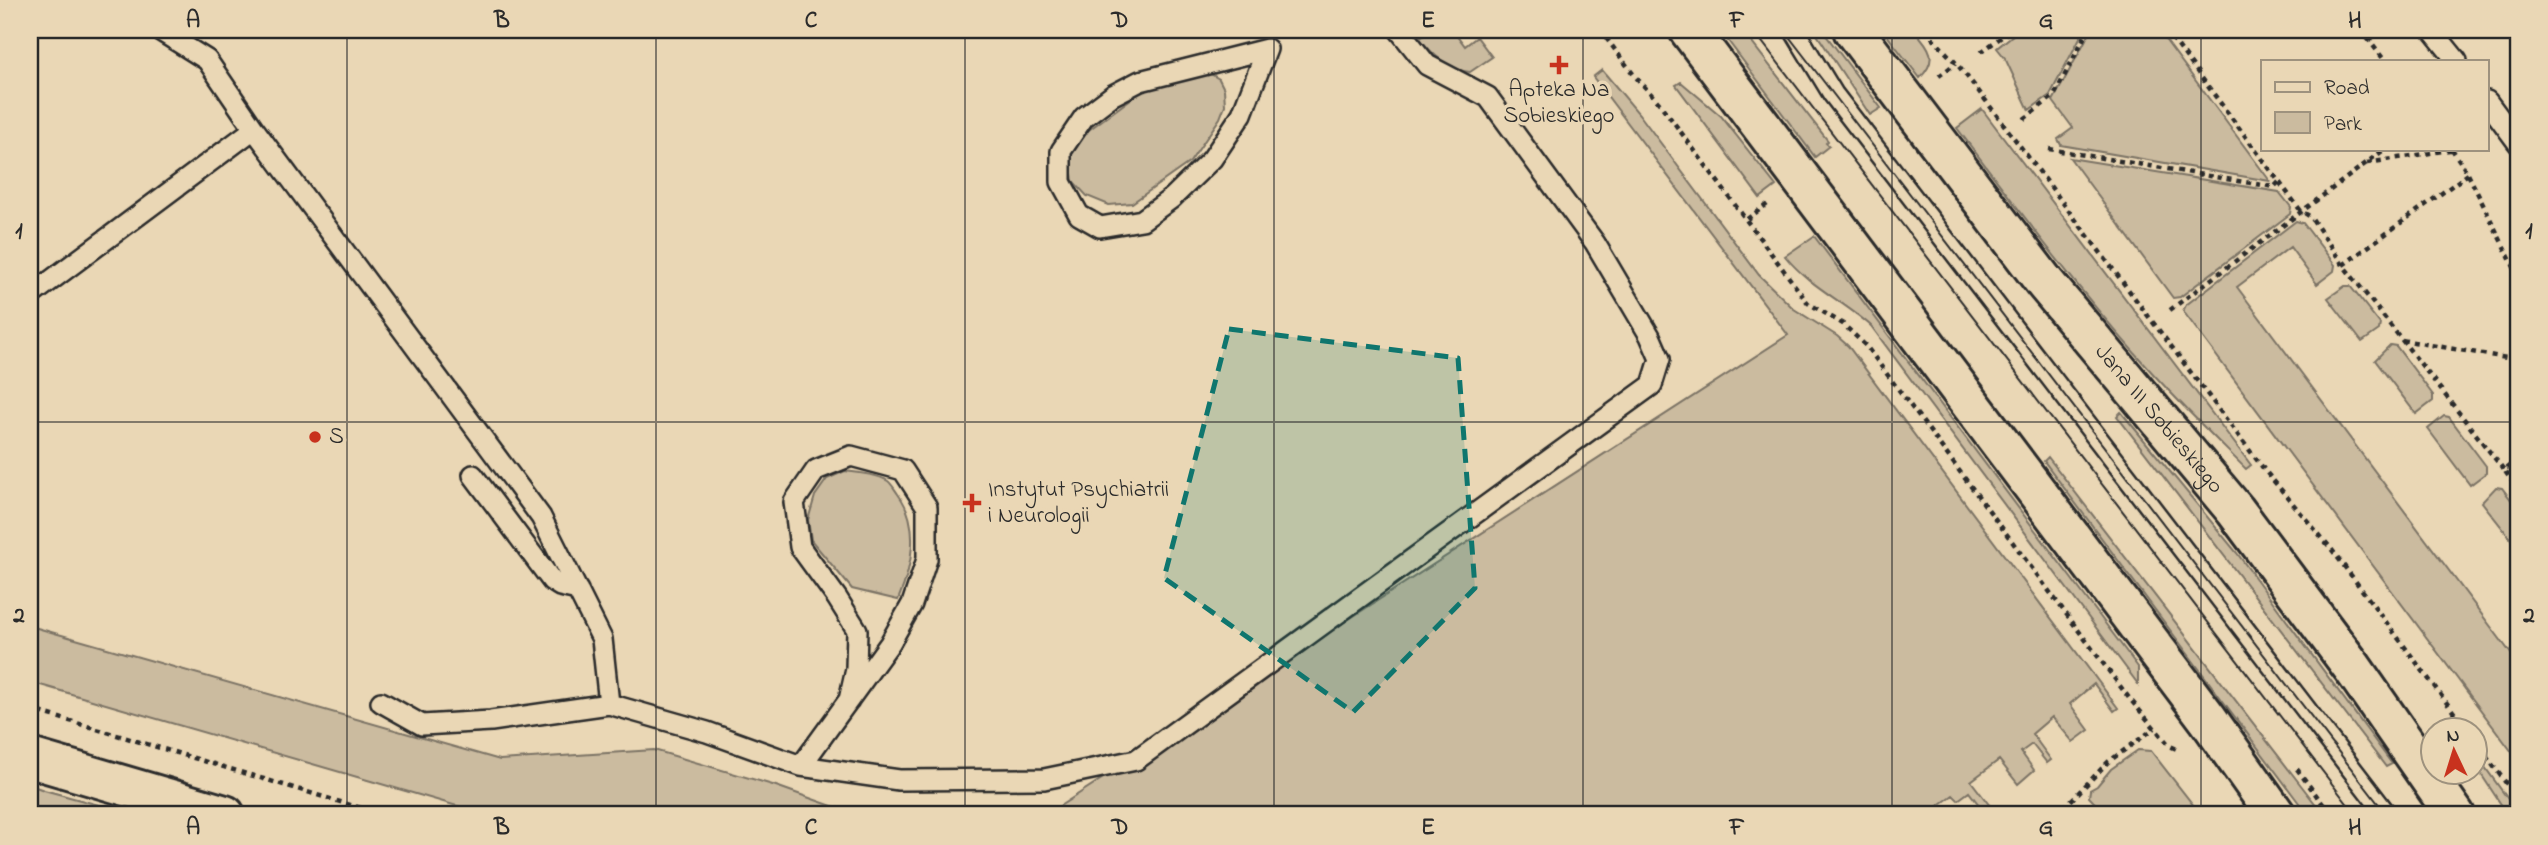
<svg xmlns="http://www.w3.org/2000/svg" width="2548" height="845" font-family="'Indie Flower',sans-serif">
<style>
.green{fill:#cbbb9f;stroke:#7b7365;stroke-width:2}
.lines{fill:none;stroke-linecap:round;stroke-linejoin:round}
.lane-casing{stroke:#2b2b2b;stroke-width:24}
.secondary-casing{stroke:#2b2b2b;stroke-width:44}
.path{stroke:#2b2b2b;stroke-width:4.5;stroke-dasharray:5 5;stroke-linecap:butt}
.lane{stroke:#ead7b5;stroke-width:19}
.secondary{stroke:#ead7b5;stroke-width:38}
.tram{stroke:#2b2b2b;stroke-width:2}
.marked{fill:#0f766e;fill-opacity:0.2;stroke:#0f766e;stroke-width:5;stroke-dasharray:14 9;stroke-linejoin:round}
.grid{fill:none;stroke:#2b2b2b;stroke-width:2;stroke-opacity:0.55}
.poi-dot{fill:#c8321e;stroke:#ead7b5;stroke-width:2.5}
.labels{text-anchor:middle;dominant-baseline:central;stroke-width:7;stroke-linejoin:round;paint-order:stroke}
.poi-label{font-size:23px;fill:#2b2b2b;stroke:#ead7b5;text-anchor:start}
.street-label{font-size:23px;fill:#2b2b2b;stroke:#ead7b5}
.neatline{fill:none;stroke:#2b2b2b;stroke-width:2.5}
.grid-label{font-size:23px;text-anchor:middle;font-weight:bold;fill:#2b2b2b}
</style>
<rect width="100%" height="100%" fill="#ead7b5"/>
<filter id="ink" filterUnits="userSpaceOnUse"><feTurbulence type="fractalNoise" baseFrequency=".0143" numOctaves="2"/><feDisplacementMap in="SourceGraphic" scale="14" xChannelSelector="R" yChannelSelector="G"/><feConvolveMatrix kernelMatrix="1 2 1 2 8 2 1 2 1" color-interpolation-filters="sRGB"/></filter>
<g filter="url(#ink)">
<path class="green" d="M1433,30h20l12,16 12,-9 15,20 -22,15c-22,-2 -38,-18 -51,-35z
M1720,30h22l86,111 -2,2 3,3 -14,11z
M1814,30h8l59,78 -11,7z
M1883,30h31c16,17 25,29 6,48z
M2019,30h65l-34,65 -21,15 -24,-52 -8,-10z
M2091,30h67l112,151 -209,-36 -3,-6 15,-11 -20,-27z
M1602,70l37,44 120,161 35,34 43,27 11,10 270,362 -4,3 -20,-27 -24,20 19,26 -16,12 -21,-25 -20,17 19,26 -4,3 -15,-19 -11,8 13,18 -16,14 -19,-24 -28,21 19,25 -7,4 -14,-18 -11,8 -5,-5 -27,20h-880l742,-480 -195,-258z
M1209,73l10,6 5,10 1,16 -5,13 -30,44 -58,41 -23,2 -22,-9 -14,-15 -3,-24 16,-25 57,-42z
M1681,82l40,34 55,70 -16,12 -84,-113z
M1982,109l269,356 -5,4c-36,-36 -73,-72 -107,-111 -65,-73 -123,-152 -182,-230z
M2070,158l209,34 12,15 -1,7 -110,83 -7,1z
M2296,221l7,2 32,42 -1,6 -17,13 -27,-37 -53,40 281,376v97l-335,-449 3,-6z
M1814,236l324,431v17l-267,-358c-28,-25 -62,-40 -86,-70z
M2345,286h5l30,38 -1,6 -17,12 -34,-44z
M2390,345l6,1 37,49v6l-17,13 -41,-54z
M2121,412l116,141 155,211 -6,3 -269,-351z
M2444,416l5,1 37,49v7l-16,12 -42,-56z
M2048,457l252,327 24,31h-16l-12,-16 -252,-338z
M845,471c14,2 31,3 43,10 4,3 7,9 10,13 23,31 14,73 0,106l-46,-11 -41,-49 -3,-20 7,-24 12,-17z
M2496,487l6,1 16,21v39l-36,-46z
M30,626l470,134 154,-10 122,36 70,25 31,4h-389l-458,-133z
M2138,750l13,1 50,64h-95l-17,-18 1,-7 7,-4 14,-17z
M2474,752l44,61v2h-10l-33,-50z
M30,785l14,5 91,25h-85l-20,-6z"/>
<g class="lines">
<defs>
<path id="lane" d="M159,30l48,30 47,69 287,388 61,122 7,65
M1794,30l39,64 554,721
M2432,30l25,31
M1267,49l-25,65 -30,45 -40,39 -30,22 -42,7 -21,-12 -18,-33v-31l23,-34 29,-22 27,-14z
M2487,101l31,42
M30,296l224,-167
M473,475l79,106 8,5 18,4
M381,702l41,23 69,-4 118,-17 98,28 94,34 98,14 145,-1 92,-19 516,-375 8,-26 -10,-23 -55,-93 -107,-146 -61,-32 -28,-35
M801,766l89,-123 22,-39 15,-45v-52l-24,-37 -52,-14 -35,14 -22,32 6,45 37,51 20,32 -1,39 -7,31"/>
<g id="secondary">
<path d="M1689,30l519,689 68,96"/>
<path id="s1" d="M1853,30l192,253 190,227 117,157 103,148"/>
<path d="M30,758l195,57"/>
</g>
</defs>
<use href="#lane" class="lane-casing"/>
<use href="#secondary" class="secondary-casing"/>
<path class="path" d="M1600,30l34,45 26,29 148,199 35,21 23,22 263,352 41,48 9,4
M1925,30l31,33 21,26 289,383 63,74 138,184
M2166,30l135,181 10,6 32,48 161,205
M2361,30l24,31
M2369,40l14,-10
M1981,52l30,-22
M1939,76l17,-13
M2024,119l30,-23 34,-66
M2049,149l225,38 5,-5
M2452,149l16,25 50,101
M2367,163l89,-14
M1747,219l22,-16
M2343,265l125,-91
M2170,310l215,-161
M2402,340l116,20
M2518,459l-14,11 14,19
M30,709l354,106
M2474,740l44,59
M2297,769l34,46
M2057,815l51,-53 47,-34"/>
<use href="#lane" class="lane"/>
<use href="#secondary" class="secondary"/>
<path class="tram" d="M1753,30l603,785
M1784,30l603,785"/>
</g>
</g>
<path class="marked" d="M1229,329l229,29 17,230 -122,124 -189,-134z"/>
<path class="grid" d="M347,30v785M656,30v785M965,30v785M1274,30v785M1583,30v785M1892,30v785M2201,30v785M30,422h2488"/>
<g class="poi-dot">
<path d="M1555.5 54.5h7v7h7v7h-7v7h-7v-7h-7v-7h7z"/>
<circle cx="315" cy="437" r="7"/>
<path d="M968.5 492.5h7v7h7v7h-7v7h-7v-7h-7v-7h7z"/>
</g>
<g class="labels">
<g class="poi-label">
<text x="1559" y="90" text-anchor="middle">Apteka Na<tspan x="1559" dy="26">Sobieskiego</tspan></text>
<text x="329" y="437">S</text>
<text x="988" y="490">Instytut Psychiatrii<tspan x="988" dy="26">i Neurologii</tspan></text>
</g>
<g class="street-label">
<text stroke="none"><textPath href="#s1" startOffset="495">Jana III Sobieskiego</textPath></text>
</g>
</g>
<rect width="2548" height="845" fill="none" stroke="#ead7b5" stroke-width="77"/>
<rect x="2261" y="60" width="228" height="91" fill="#ead7b5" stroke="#9e927e" stroke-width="2"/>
<rect x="2275" y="82" width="35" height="10" fill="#ead7b5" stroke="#9e927e" stroke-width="2"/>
<text x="2324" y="94" font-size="21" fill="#2b2b2b">Road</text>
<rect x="2275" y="112" width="35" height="21" fill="#cbbb9f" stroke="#9e927e" stroke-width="2"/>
<text x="2324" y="130" font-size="21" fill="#2b2b2b">Park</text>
<g transform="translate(2454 751) rotate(356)"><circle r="33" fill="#ead7b5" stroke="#9e927e" stroke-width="2"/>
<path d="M0-5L12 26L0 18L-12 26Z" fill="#c8321e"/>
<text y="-10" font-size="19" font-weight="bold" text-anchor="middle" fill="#2b2b2b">N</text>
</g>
<rect x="38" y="38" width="2472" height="768" class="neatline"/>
<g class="grid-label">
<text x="193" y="27">A</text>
<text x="502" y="27">B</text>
<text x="811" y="27">C</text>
<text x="1120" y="27">D</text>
<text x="1428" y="27">E</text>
<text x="1737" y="27">F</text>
<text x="2046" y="27">G</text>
<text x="2355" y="27">H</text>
<text x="19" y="238">1</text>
<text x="2529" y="238">1</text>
<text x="19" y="622">2</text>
<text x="2529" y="622">2</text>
<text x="193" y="834">A</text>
<text x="502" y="834">B</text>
<text x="811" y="834">C</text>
<text x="1120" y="834">D</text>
<text x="1428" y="834">E</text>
<text x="1737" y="834">F</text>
<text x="2046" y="834">G</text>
<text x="2355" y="834">H</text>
</g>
</svg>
